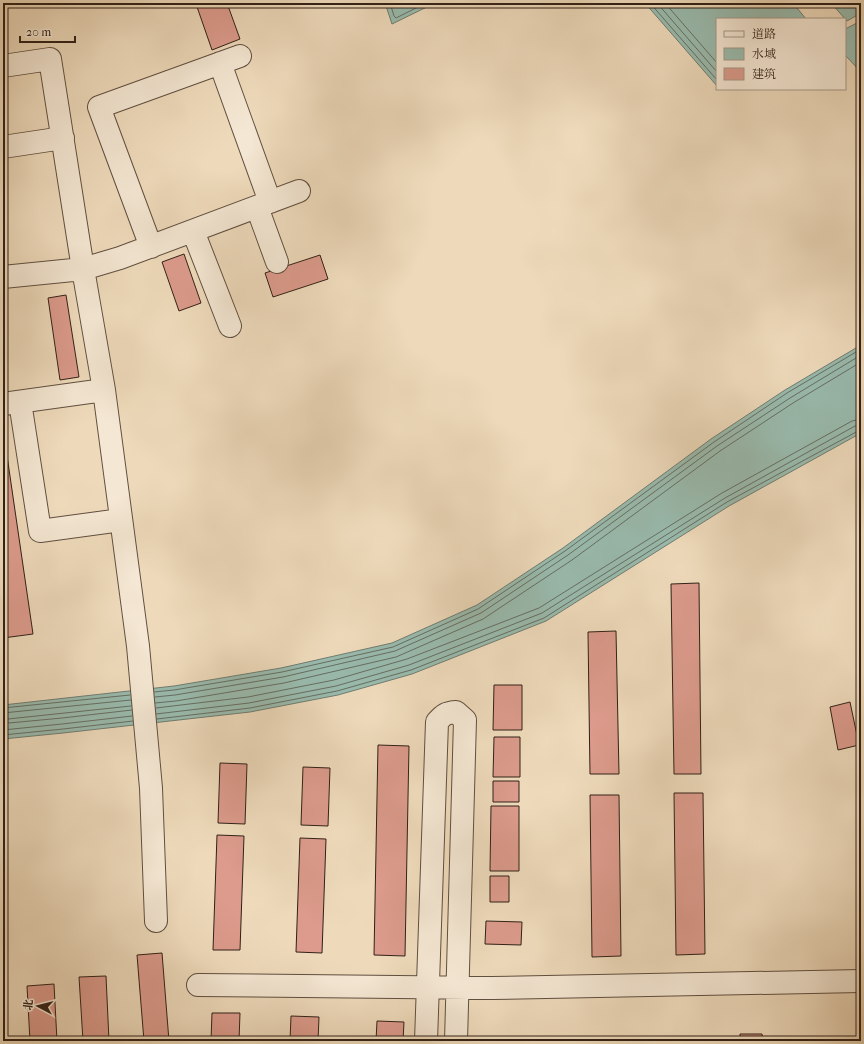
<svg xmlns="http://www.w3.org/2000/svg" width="864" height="1044" font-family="'IM FELL French Canon','Noto Serif SC',serif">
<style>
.water{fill:#99bbae;stroke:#6f7d72}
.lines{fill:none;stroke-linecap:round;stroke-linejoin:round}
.shore{stroke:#656e62;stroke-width:1}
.building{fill:#dc9b8c;stroke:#312117}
.minor-casing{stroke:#604f40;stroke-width:24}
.minor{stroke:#f4e7d3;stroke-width:22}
</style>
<rect width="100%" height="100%" fill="#eedabb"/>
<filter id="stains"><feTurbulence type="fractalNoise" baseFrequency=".005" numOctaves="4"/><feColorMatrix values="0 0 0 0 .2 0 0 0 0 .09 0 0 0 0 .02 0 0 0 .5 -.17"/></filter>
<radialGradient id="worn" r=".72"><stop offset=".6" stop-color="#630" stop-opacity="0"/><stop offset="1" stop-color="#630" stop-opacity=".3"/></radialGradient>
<path class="water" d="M385,3h50l-43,21z
M645,3h148l13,16h-89v67z
M831,3h30v10l-14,8z
M861,21v51l-16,-17v-26z
M861,345v88l-132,73 -183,115 -134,53 -74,21 -88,17 -187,21 -60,6v-34l171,-19 107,-18 111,-25 85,-38 86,-57 148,-109 74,-49z"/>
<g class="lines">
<path class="shore" d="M390,3l4,13 2,2 30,-15
M650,3l67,77
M657,3l60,69
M665,3l52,60
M154,692l20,-2 108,-18 111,-25 85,-38 87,-58 149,-109 73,-49 74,-44
M155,697l20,-2 108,-18 112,-26 86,-38 87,-58 149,-109 73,-48 71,-43
M155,703l21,-2 108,-18 112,-26 87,-38 89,-59 148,-109 73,-48 68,-41
M131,706l-123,13 -1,2 2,2 53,-5 70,-8
M3,708l127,-13
M156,708l92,-11 86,-17 73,-21 132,-51 183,-115 130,-72 9,-2
M3,713l128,-13
M156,714l93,-11 87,-17 73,-21 133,-52 183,-115 130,-72 6,-1
M157,719l93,-11 87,-17 74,-21 133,-52 183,-116 131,-71 3,-1
M3,730l59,-6 70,-8
M3,735l60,-6 70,-8"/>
</g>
<path class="building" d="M198,3h29l13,36 -28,11 -16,-46z
M184,254l17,49 -22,8 -17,-49z
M320,255l8,24 -55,18 -8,-24z
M66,295l13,82 -19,3 -12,-82z
M4,435l29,199 -30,4v-202z
M699,583l2,191h-27l-3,-190z
M616,631l3,143h-29l-2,-142z
M494,685h28v45h-29z
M850,702l9,43 -21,5 -8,-43z
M494,737h26v40h-27z
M378,745l31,1 -4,210 -31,-1z
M220,763l27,1 -2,60 -27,-1z
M303,767l27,1 -2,58 -27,-1z
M493,781h26v21h-26z
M674,793h29l2,161 -29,1z
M590,795h29l2,161 -29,1z
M491,806h28v65h-29z
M217,835l27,1 -4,114h-27z
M300,838l26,1 -4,114 -26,-1z
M490,876h19v26h-19z
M486,921l36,1 -1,23 -36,-1z
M162,953l7,88h-25l-7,-86z
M106,976l3,65h-26l-4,-64z
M54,984l3,57h-27l-3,-55z
M212,1013h28l-1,28h-28z
M291,1016l28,1 -1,24h-28z
M377,1021l27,1 -1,19h-27z
M740,1034h22l1,7h-23z"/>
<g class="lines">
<defs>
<path id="minor" d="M220,63l50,139
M3,66l47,-7 33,210 21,121 34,256 13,142 5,133
M3,147l60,-9
M257,207l20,55
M193,231l37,95
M151,247l-52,-140 141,-51
M3,277l80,-8 37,-11 179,-67
M20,402l20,129 81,-11
M3,404l101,-14
M198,985l294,3 369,-7
M426,1041l11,-319c7,-8 9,-9 19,-10l9,8 -9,321"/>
</defs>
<use href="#minor" class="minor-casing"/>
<use href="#minor" class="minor"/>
</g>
<rect width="864" height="1044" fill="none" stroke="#eedabb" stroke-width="16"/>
<rect x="4" y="4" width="856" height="1036" fill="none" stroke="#312117" stroke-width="2"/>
<rect x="8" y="8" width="848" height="1028" fill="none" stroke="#312117"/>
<rect x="716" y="18" width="130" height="72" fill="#f4e7d3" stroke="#a69888"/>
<rect x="724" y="31" width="20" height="6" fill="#f4e7d3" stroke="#a69888"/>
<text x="752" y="38" font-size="12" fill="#312117">道路</text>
<rect x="724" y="48" width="20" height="12" fill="#99bbae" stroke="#a69888"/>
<text x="752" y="58" font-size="12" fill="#312117">水域</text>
<rect x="724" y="68" width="20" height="12" fill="#dc9b8c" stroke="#a69888"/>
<text x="752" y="78" font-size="12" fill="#312117">建筑</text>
<g transform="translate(38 1006) rotate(277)" stroke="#f4e7d3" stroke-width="3" paint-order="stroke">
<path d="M0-3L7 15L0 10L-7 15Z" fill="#312117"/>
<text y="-6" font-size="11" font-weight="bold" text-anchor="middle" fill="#312117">北</text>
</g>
<path d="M20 36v6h55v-6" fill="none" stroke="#312117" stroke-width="2"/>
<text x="26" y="36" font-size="12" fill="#312117" stroke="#f4e7d3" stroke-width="3" paint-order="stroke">20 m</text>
<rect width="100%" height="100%" filter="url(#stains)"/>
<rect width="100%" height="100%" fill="url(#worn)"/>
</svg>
